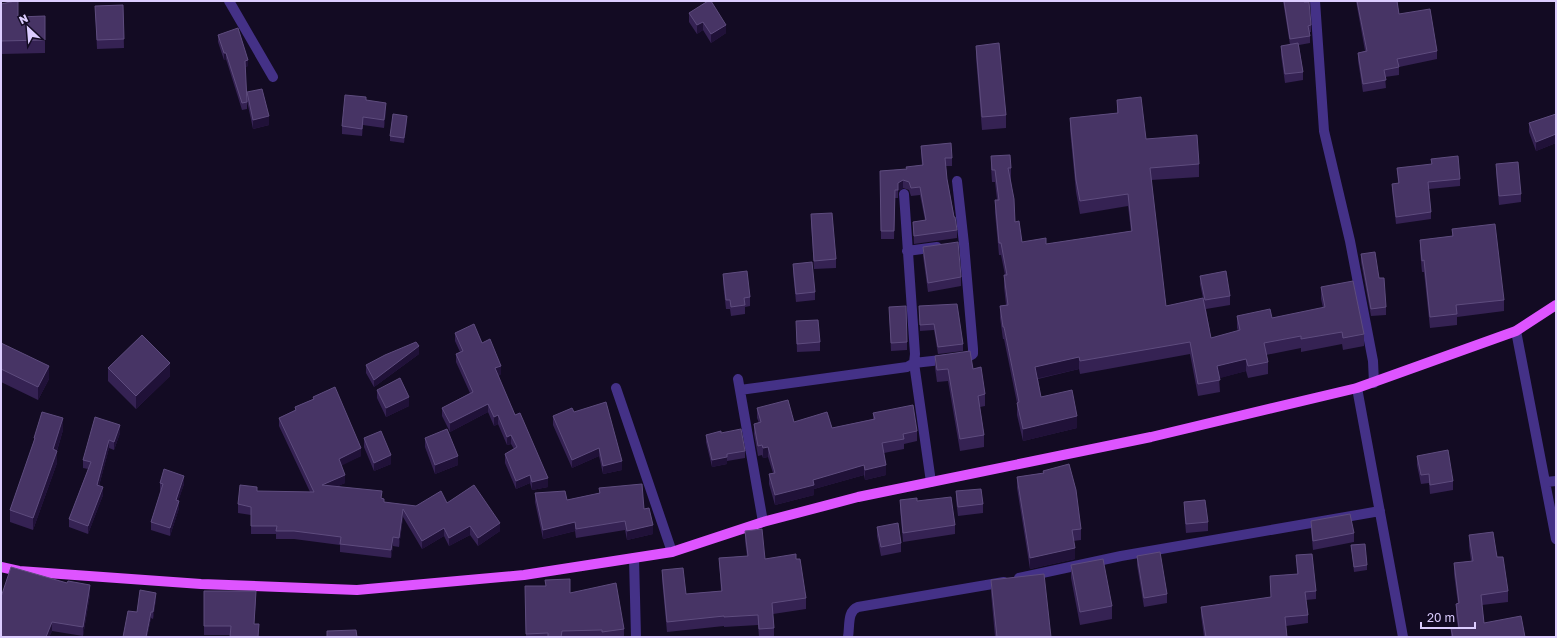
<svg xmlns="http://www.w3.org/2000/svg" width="1557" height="638" font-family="'Golos Text',sans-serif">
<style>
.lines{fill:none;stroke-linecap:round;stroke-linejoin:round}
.minor{stroke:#443187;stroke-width:10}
.major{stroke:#de54ff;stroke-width:10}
.wall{fill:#352253}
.shaded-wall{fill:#201138}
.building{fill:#473465;stroke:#5e4c7e}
</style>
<rect width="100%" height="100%" fill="#130b23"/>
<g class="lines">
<path class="minor" d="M229,1l44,76
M1315,1l9,130 26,110 23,120 1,22
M907,251l30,-4
M1516,331l40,208
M738,379l25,143
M616,388l56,164
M1357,388l46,249
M740,390l167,-23 7,-4 1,-9 -11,-160
M931,482l-17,-119 54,-6 5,-3v-5l-9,-105 -7,-63
M1546,482l10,-1
M634,558l2,79
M1019,578l102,-22 259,-45
M848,637c2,-11 -1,-26 10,-30l146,-25"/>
<path class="major" d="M1,567l18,4 182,13 156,6 167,-15 148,-23 91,-30 95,-25 293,-60 206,-49 159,-57 40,-26"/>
</g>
<path class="wall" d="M1283,1h21l7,24v7h-1v11l-11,2 4,27v8l-18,3 -4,-28v-9l9,-1z
M1356,1h41l2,13 38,37v8l-38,8v8l-14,2 1,11 -23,4 -5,-31v-8l7,-2z
M1,4l17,13 27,-1v37l-44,1z
M123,5l1,43 -27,1 -2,-43z
M689,13l37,20 -15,10 -8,-13 -6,4 -8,-12z
M218,35l30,31 -3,1 2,33v-8l22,33 -16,4 -6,-28v8l-5,1 -16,-51 -2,1 -6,-18z
M976,46l30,69v13l-24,2 -6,-72z
M366,100l20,11 -2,17 -21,-3 -1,11 -20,-2v-8z
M1117,100l29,39 53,25v13l-48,3 15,126 37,-8 -3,-14v-8l30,20v9l-24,4 5,29 27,-7 -1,-3v-12l35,2 51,-10 -2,-9v-12l43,47v12l-21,4 -1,-6 -41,8v-4l-35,7 2,7v12l-20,4 -2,-7 -27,7 1,14 -22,4 -8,-42 -110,20 -1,-5 -41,10 3,18 36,31 -54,13 -6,-26v-12l-13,-64h-1l-3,-21v-12l6,-1 -2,-18v-12h1l-4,-20h-2l-4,-42v-13h2l-2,-18h-3l-1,-14v-12l20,12v12l4,42 7,20 24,2 85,-13 -3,-25 -48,8 -4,-22 -6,-62v-12l47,-5z
M1556,114v29l-20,8 -7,-19v-9z
M407,121l-3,22 -14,-2v-5z
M921,146l31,12v8h-6l1,13 10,51v8l-43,6 -1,-22 12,-2 -5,-25 -9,1 -2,-6 -6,-2 -5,3v7h-3l-1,41h-13l-1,-68 26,-2 16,-4 -1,-11z
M1431,159l29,20v7l-31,3 2,23v7l-35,5 -4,-33v-7l6,-1 -1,-15 34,-3z
M1496,164l25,30v8l-22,3 -3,-32z
M811,214l25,45v9l-22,1 -3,-46z
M1452,229l52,71v11l-47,6v8l-27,3 -6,-56h-2l-2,-21v-11l32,-4z
M923,247l38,30v9l-33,6 -5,-36z
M1361,254l18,24 7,29v8l-15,1 -10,-54z
M793,264l22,28v8l-19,2 -3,-29z
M723,274l27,23v9l-5,1v7l-14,2 -1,-7h-4l-3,-26z
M919,306l44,38v7l-25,3 -4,-24 -14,1z
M889,307l18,35v8l-16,1z
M796,321l24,21v9l-23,1z
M455,333l27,10 19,31 -3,2 17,39 33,72 -16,3 -2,-7 -14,6 -11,-26v-9l9,-5 -3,-5 -4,1 -9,-21 -4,2 -6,-14 -38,20 -8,-16v-8l28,-15 -14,-31v-8l4,-2 -5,-11z
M1,343l48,36 -11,21 -37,-18z
M419,354l-45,33 -8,-14v-8z
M935,356l38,13 12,25v12l-5,1 4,28v12l-24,4 -12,-70 -11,1 -2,-14z
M108,368l62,8 -34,33 -28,-28z
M377,390l32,16 -23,11 -9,-19z
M313,397l48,59 -20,9 4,18 -7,3 44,12 2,4 32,4 31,-3 53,28 -22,15 -8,-11 -21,11 -5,-10 -22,13 -19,-32 -4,30 -6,-1 -2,12 -51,-6v-7l-46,-6h-18v-5h-25v-19l-13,-2v-9l19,-13 53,1 -31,-66v-8l16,-8v-3l18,-8z
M757,408l37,14 38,6 41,-9v-6l44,18v10l-13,3v5l-20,4 2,22 -21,5 -1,-5 -50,14v6l-39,10 -6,-21v-10l4,-1 -5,-16 -5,1 -1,-3 -4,1 -4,-22v-10l5,-1 -2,-5z
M574,412l48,58 -19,4 -4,-18 -27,12 -19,-43v-9z
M63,430l-6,21v12l-24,67 -23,-8v-12l24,-68v-4z
M120,433l-6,17 -5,-2 -10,38 4,9 -15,39 -19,-7v-8l19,-50 -5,-1v-8z
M721,433l24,18v7l-18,3v3l-15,3 -6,-25v-7z
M364,438l27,26 -17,7 -10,-24z
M425,438l33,27 -23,9 -10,-27z
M1417,456l36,25v9l-23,4 -1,-11 -8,1 -4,-19z
M1043,471l38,58v11l-8,1 2,18 -45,10 -13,-81v-11l26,-4z
M160,483l24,1 -6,17 1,7 -9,28 -19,-6v-8l10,-31 -1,-1z
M599,488l45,21 9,25 -26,6 -2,-10 -49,8 -1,-7 -32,8 -8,-37v-9l32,7 32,-7z
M956,491l27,13v9l-25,3 -2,-16z
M900,500l17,1 38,24v9l-52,8 -3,-33z
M1184,502l24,20v9l-22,2 -2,-22z
M1311,521l43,12v9l-41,8 -2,-20z
M877,527l24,16v9l-20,4 -4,-20z
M745,531l20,28h31l10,39v11l-33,5 1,14v9h-15l-1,-12 -34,2v-1l-57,6 -5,-52v-10l24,24 35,-3 -2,-33 28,-2 -2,-15z
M1469,535l28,22 11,34v11l-26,3 2,18 41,14h-74v-8l7,-1 -2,-13v-11h2l-4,-30v-11l17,-2 -2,-15z
M1351,545l16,20v5l-13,2z
M1296,555l20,36v8l-10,1 2,15v8l-22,3 1,11h-83l-3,-22v-8l70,-10 -1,-21 27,-2z
M1137,556l30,38v9l-23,4 -7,-42z
M1071,565l41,41v13l-32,6 -9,-47z
M991,580l60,57h-56l-4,-44z
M525,586l45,7 54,36v8h-98z
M204,591l52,9 -2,24h5l-1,13h-28v-2h-26z
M90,594l-7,42 -31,-5 -3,6h-48z
M156,599l-3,20 -2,-1 -4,19h-24l14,-25z"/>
<path class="shaded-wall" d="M703,22v8l-6,4v-9z
M726,25v8l-15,10v-9z
M224,53h2v6l-2,1z
M248,60v6l-3,1v-6z
M386,103v8l-2,17v-8z
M269,116v9l-16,4v-9z
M407,116v5l-3,22v-5z
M363,117v8l-1,11v-7z
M1556,134v9l-20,8v-9z
M903,180v8l-5,3v7v-15z
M419,346v8l-45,33v-7z
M1079,357v12l-44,10v-12z
M1246,359v12l-29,8v-13z
M170,363v13l-34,33v-13z
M49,366v13l-11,21v-13z
M501,366v8l-6,3v-9z
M409,397v9l-23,11v-9z
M488,404v8l-38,20v-9z
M498,415v9l-4,2v-9z
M1077,416v12l-54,13v-12z
M63,418v12l-8,27 2,-6v12l-24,67v-12z
M120,425v8l-6,17v-8z
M511,435v9l-4,1v-8z
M109,440v8l-12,45v-8z
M768,447v10l-5,1v-10z
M361,448v8l-22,11v-8z
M599,448v8l-27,12v-8z
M391,455v9l-17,7v-8z
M458,456v9l-23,9v-9z
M727,457v7l-15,3v-7z
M622,461v9l-19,4v-8z
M864,465v10l-50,14v6l-39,10v-10l38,-15z
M886,465v10l-21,5v-10z
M345,475v8l-23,10v-8z
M530,475v8l-14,6v-8z
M184,476v8l-8,24v-8z
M548,478v9l-16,3v-8z
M103,487v8l-15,39v-8z
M179,501v7l-9,28v-8z
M403,509v8l-4,30v-9z
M575,522v9l-32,8v-9z
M500,523v8l-22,15v-8z
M653,525v9l-26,6v-9z
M470,526v9l-21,11v-8z
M444,528v8l-22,13v-8z
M393,537v9l-2,12v-8z
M1075,548v11l-45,10v-11z
M90,585v9l-7,42v-9z
M156,593v6l-3,20v-7z
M151,612v6l-4,19h-1z
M52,622v9l-3,6h-3z"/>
<path class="building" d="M15,1h3v16l27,-1v24l-44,1v-37z
M708,1h3l15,24 -15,9 -8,-12 -6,3 -8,-12z
M1284,1h20v1h5l2,23 -3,1 2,10 -20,3z
M1357,1h40l2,13 31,-5 7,42 -40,8 2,8 -15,3 2,10 -23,4 -5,-31 9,-2z
M123,5l1,34 -27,1 -2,-34z
M238,28l10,32 -3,1 2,41 -5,1 -16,-50h-2l-6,-18z
M999,43l7,72 -24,2 -6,-71z
M1298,43l5,29 -18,2 -4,-28z
M262,89l7,27 -16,4 -6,-28z
M345,95l21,2v3l20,3 -2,17 -21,-3 -1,12 -20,-3z
M1141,97l5,42 51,-4 2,29 -49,4 16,138 37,-8 8,40 29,-8 -3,-14 33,-7 2,9 53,-11 -4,-20 32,-6 11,53 -21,4 -1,-6 -41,7v-3l-37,7 4,19 -20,4 -2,-7 -29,7 3,14 -22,4 -8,-42 -110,19 -1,-4 -44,10 6,30 31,-7 5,26 -54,13 -6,-26 2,-1 -15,-75h-1l-3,-21 8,-1 -4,-30h3l-6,-32h-2l-4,-43h4l-4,-30h-3l-1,-14 19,-1 1,13h-3l6,31 1,23 4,-1 3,21 24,-4v6l86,-13 -4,-37 -48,7 -4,-21 -6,-62 48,-5 -1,-13z
M393,114l14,2 -3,22 -14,-2z
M1556,114v20l-20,8 -7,-19z
M951,143l1,15h-7l2,21 7,38h1l2,13 -43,6 -1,-14 13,-2 -6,-33 -9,1 -2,-6 -6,-2 -5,3v7h-3l-1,41h-13l-1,-60 27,-2 -1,-2 17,-2 -2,-19z
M1458,156l2,23 -32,3 3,30 -35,5 -4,-33 7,-1 -2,-15 35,-4 -1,-5z
M1518,162l3,32 -22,2 -3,-32z
M832,213l4,46 -22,2 -3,-47z
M1495,224l9,76 -48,5 1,9 -27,3 -6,-57 -2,1 -2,-21 33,-4 -1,-7z
M958,242l3,35 -33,6 -5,-36z
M1375,252l4,26h5l2,29 -15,2 -10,-55z
M812,262l3,30 -19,2 -3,-30z
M747,271l3,26 -6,1 1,7 -14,2 -1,-7h-4l-3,-26z
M1226,271l4,25 -25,4 -5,-24z
M957,304l6,40 -25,3 -4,-23 -14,1 -1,-19z
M906,306l1,36 -16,1 -2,-36z
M818,320l2,22 -23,2 -1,-23z
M474,324l8,19 8,-4 11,27 -6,2 20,47 5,-2 28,65 -16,4 -2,-7 -14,6 -11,-27 12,-7 -6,-12 -4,2 -9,-22 -4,2 -6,-13 -38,19 -8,-15 31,-16 -17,-38 7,-3 -8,-18z
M142,335l28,28 -34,33 -28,-28z
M416,342l3,4 -45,34 -8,-15 19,-10z
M1,343l48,23 -11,21 -37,-18z
M970,351l3,18 8,-2 4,27 -7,2 6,39 -24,4 -12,-70 -11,1 -2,-14z
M400,378l9,19 -23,11 -9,-18z
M335,387l26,61 -22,11 6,16 -23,10 60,6 -1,7 3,1v3l32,4 25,-15 6,12 27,-18 26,38 -22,15 -8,-12 -21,12 -5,-10 -22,13 -19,-32 -4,29 -6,-1 -2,13 -51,-6 1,-7 -47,-6h-18l1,-5h-26v-19l-13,-3 2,-19 17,2v4l57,1 -35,-74 17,-8 -1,-3 19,-8 -1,-2z
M788,400l6,22 33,-10 5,16 43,-9 -2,-6 40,-8 4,26 -14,3 1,5 -22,4 4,22 -21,5 -1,-5 -51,15 1,5 -39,10 -6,-21 6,-1 -7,-26 -5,1 -1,-3 -4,1 -4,-22 7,-2 -4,-14z
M606,402l16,59 -19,5 -4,-18 -27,12 -19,-44 19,-8 2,4z
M42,412l21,6 -10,31 4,2 -24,67 -23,-8 25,-72h-1z
M95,417l25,8 -6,17 -5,-2 -12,45 6,2 -15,39 -19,-7 22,-57 -8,-2z
M447,429l11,27 -23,9 -10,-27z
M741,429l4,22 -18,3v3l-15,3 -6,-25 15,-4v2z
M381,431l10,24 -17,8 -10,-25z
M1448,450l5,31 -23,4 -1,-11 -8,1 -4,-19z
M1069,464l7,26 5,39 -9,1 3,18 -45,10 -13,-81 27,-4 -1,-2z
M164,469l20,7 -8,24 3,1 -9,27 -19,-6 12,-38 -3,-1z
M642,484l2,25 5,-1 4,17 -26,6 -2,-10 -49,8 -1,-7 -32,8 -8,-37 30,-2 2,9 33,-7 -1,-5z
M981,489l2,15 -25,3 -2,-16z
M951,497l4,28 -52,8 -3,-33 17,-2v3z
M1205,500l3,22 -22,2 -2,-22z
M1350,514l4,19 -41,8 -2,-20z
M898,523l3,20 -20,4 -4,-20z
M762,529l3,30 31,-5v5h4l6,39 -34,5 2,25 -15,1 -1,-14 -34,2v-1l-57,6 -5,-52 21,-2 3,26 36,-3 -3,-33 29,-2 -3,-25z
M1493,532l4,25h6l5,34 -27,4 3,28 37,-7 4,21h-72l-2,-8 8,-1 -3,-24 3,-1 -5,-40 19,-2 -4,-26z
M1365,544l2,21 -13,2 -3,-22z
M1160,552l7,42 -23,4 -7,-42z
M1312,554l4,37 -11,1 3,23 -23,2 2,20h-81l-5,-30 70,-10 -1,-21 28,-2 -2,-19z
M1103,559l9,47 -32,6 -9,-47z
M11,567l56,16 1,-2 22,4 -7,42 -31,-5 -6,15h-45v-40z
M1044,574l7,63h-54l-6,-57z
M570,579v14l46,-10 8,46 -22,3v-2l-40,1 -1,6h-13v-4l-22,1 -1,-48h21l-1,-6z
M140,590l16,3 -3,19h-2l-5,25h-23l5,-26 9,1z
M204,591h52l-2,33h5l-1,13h-28l1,-11h-27z
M356,630l1,7h-30v-6z"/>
<rect width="1557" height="638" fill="none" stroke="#dccdff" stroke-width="4"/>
<g transform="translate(28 28) rotate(334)" stroke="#130b23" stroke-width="3" paint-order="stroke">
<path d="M0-3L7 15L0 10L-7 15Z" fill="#dccdff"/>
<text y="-6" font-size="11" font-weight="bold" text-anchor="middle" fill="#dccdff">N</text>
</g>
<path d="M1421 622v6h54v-6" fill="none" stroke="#dccdff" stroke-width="2"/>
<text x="1427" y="622" font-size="12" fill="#dccdff" stroke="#130b23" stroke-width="3" paint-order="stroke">20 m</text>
</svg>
